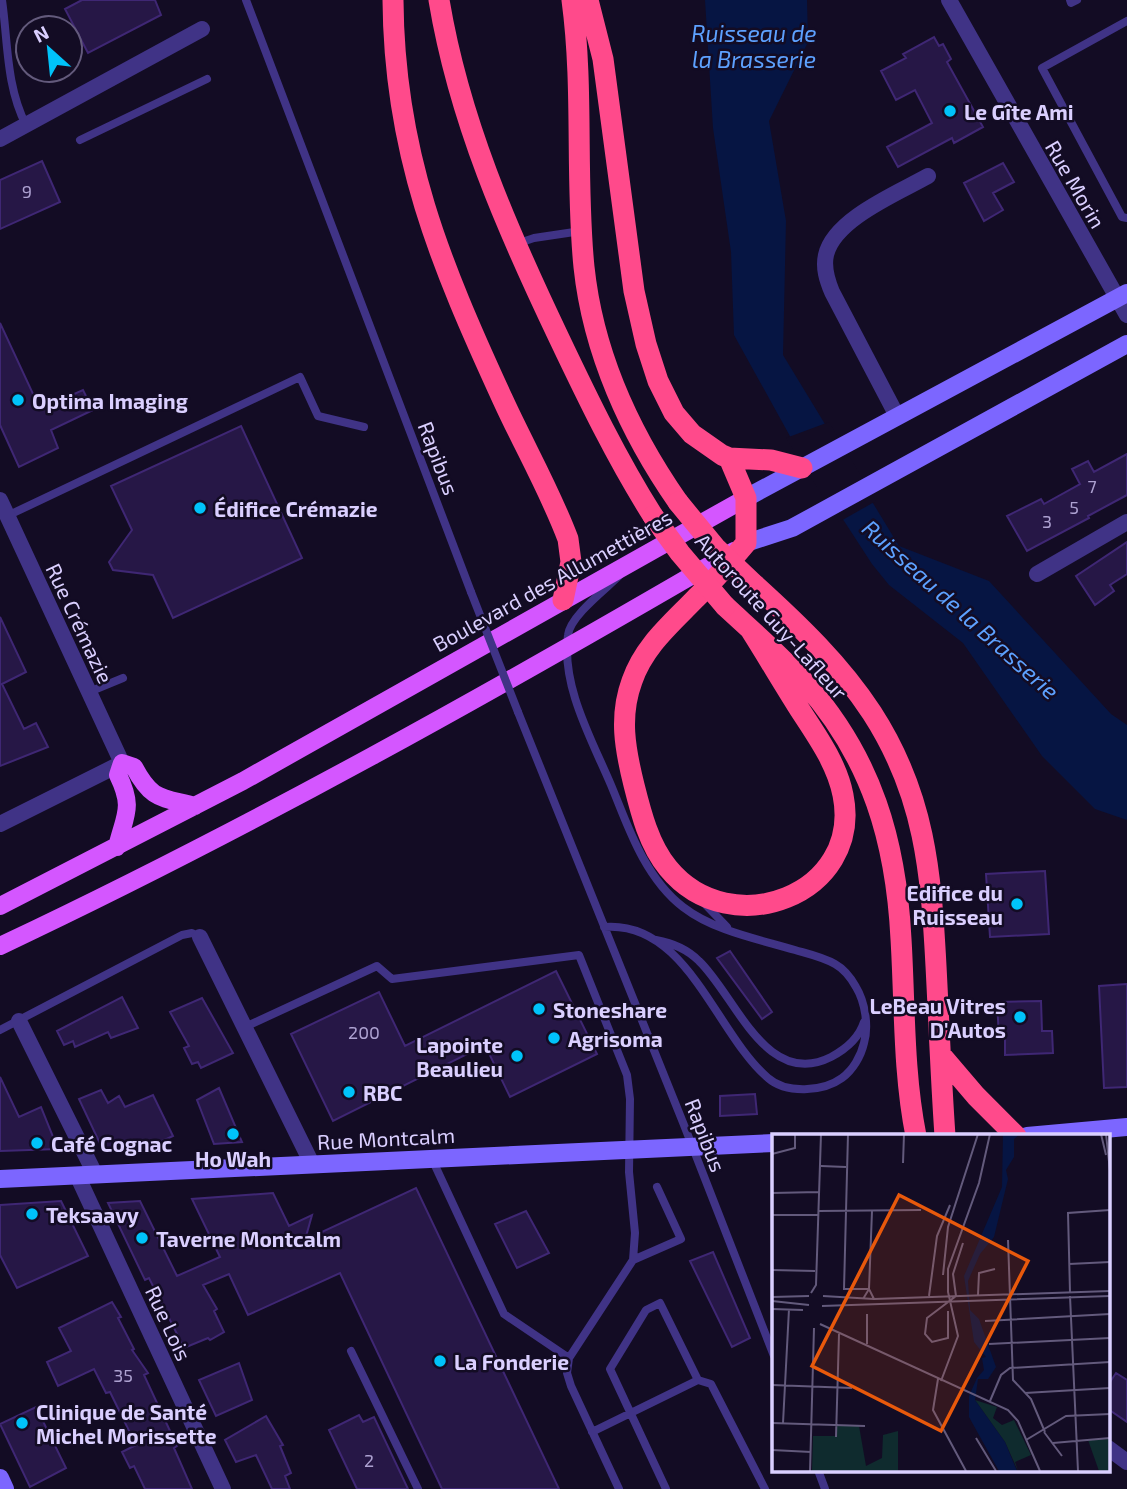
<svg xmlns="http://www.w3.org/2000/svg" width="1127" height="1489" font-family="'Exo 2',sans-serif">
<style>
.water{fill:#061543}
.pier{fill:#130c24}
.building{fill:#261746;stroke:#3f2774;stroke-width:2}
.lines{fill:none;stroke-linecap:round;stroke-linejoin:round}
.lane{stroke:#403386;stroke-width:8}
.street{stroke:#403386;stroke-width:16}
.secondary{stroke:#7c66ff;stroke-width:18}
.primary{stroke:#d456ff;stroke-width:18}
.highway{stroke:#ff4a8b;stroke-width:21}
.lane-bridge{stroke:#403386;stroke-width:8}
.highway-bridge{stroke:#ff4a8b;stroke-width:21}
.poi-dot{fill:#00c3fa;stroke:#130c24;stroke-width:2.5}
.labels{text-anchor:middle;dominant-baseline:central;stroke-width:5;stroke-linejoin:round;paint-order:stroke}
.number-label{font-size:18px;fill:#ada1d1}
.poi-label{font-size:21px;font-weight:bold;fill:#dacfff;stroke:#130c24;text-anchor:start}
.street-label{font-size:21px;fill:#dacfff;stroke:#130c24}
.water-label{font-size:23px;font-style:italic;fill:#5da1ff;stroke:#130c24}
.inset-road{fill:none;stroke:#635a7c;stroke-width:2}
.view{fill:#e8590c;fill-opacity:0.15;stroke:#e8590c;stroke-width:3.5}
.inset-edge{fill:none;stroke:#dacfff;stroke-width:3.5}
</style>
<rect width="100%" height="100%" fill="#130c24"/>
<path class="water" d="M705,0h102l1,42 -39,79 17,100 -3,134 116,191 90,35 122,133 16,11v95l-32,-11 -53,-53 -79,-113 -74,-58 -17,-21 -76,-117 -62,-112 -3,-83 -18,-124z"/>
<path class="pier" d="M829,422l47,79 -37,21 -53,-84z"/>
<path class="building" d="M82,0h73l6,15 -73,38 -23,-44z
M934,37l5,9 4,-2 8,15 -4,3 36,65 -29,16 -2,-5 -54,29 -11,-20 45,-24 -17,-33 -19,10 -15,-29 25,-13 -3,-4z
M42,161l18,41 -60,27v-49z
M1003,163l11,19 -21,11 10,17 -19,11 -20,-38z
M0,323l40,86 43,-19 10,20 -42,20 7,18 -39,19 -19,-42z
M241,426l61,132 -129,60 -20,-43 -40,-5 -4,-8 23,-32 -21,-44z
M1127,454v41l-39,21 1,2 -62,33 -20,-35 34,-17 3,5 36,-20 -8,-15 16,-8 6,11z
M1127,542v32l-17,11 4,6 -19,14 -19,-29z
M0,617l26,55 -24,12 22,45 12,-6 12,24 -48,19z
M1045,871l4,63 -59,3 -4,-63z
M730,951l42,61 -10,7 -45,-61z
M556,971l41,83 -87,43 -25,-52 -152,76 -42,-87 88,-42 26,54z
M1127,984v103l-23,1 -5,-102z
M122,997l16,31 -27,10 -3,-6 -33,15 -2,-6 -9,4 -7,-14z
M202,998l31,55 -32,15 -3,-6 -6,2 -8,-16 5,-2 -19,-34z
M1041,1001l1,30h10l1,22 -48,2v-18h-6l-2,-35z
M0,1077l19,40 22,-10 17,42 -58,2z
M219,1088l23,54 -28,2 -17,-44z
M101,1090l7,13 11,-7 6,11 28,-12 20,41 -15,7 -55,7 -24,-51z
M755,1094l2,20 -37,2v-20z
M416,1188l143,301h-117l-102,-216 -92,42 -19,-41 -26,11 14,24 -3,2 10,21 -14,8 -2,-2 -24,10 -35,-70 -4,2 -37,-77 32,-2 37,75 43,-19 -28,-58 81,-6 16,33 23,-11 -7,25z
M61,1201l27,55 -71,32 -17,-33v-50z
M526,1211l23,42 -32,15 -22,-44z
M713,1252l37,86 -18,9 -42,-86z
M112,1302l9,15 -3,1 16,31 -2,1 16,23 -4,2 33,71 -3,2 18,41h-47l-11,-23 -4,2 -8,-16 14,-7 -26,-53 -4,1 -12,-24 -36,17 -11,-24 24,-11 -12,-23z
M239,1363l13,37 -36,16 -17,-36z
M1116,1373l11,7v42l-19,-13v-24z
M36,1407l30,61 -36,19 -30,-63z
M359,1415l4,7 11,-5 34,72h-51l-28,-59z
M266,1416l17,29 -3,1 11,27 -6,3 5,13h-18l-16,-34 -20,7 -11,-22z"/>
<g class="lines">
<path class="lane" d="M2,0c6,42 4,86 24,125
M246,0l225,592
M1070,0l1,3 6,-3
M1127,21l-85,47 80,149 5,1
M80,140l127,-61
M516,244l18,-6 47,-7
M7,516l293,-139 18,39 46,11
M89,692l34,-14
M518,712l166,413 90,231
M702,901l25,26
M604,927c83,-7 112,107 164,151 18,16 55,14 74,0 11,-8 19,-22 22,-35 5,-17 1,-41 -8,-56 -5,-9 -12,-18 -21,-23 -12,-7 -26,-10 -40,-14 -37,-11 -81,-19 -112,-43 -17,-13 -30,-31 -40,-49 -13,-23 -22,-49 -32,-73 -19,-45 -50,-99 -43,-150 2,-19 38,-46 51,-59
M656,940c17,3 31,9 43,21 36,34 67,129 132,96 15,-8 28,-19 33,-35
M245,1027l132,-61 15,13 187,-24 48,120 3,24 -1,73 6,61 -2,27 -64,98 -2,15 4,13 48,103
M0,1030l182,-95 10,-2 8,4
M432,1159l72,155 65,44
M633,1260l48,-21 -24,-52
M351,1351l67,138
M698,1380l13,4 54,105
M592,1432l106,-52 -38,-77 -14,7 -36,59 56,120
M818,1470l7,19"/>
<path class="street" d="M949,0l178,315
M0,139l202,-110
M897,416l-65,-124c-5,-12 -9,-24 -6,-37 8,-36 72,-62 102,-79
M0,500l122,263 -122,61
M1037,574l90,-52
M200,937l112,227
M19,1021l76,153
M77,1175l146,314
M1108,1448l19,14"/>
<path class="secondary" d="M746,498l381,-205
M746,543l46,-15 335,-184
M1027,1136l100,-9
M0,1179l774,-36
M0,1478l5,11"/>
<path class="primary" d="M117,847c8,-33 17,-39 1,-72l4,-12 12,4c18,34 27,30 61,39
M0,906l243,-125 503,-283
M0,946c252,-119 494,-255 734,-395"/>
<path class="highway" d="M393,0c1,153 47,263 110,400 21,46 47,91 65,139l3,23 -8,38
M439,0c20,120 68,229 120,338 29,61 58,121 94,178
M572,0c12,89 3,178 12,267 9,85 46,166 94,235
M588,0l15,59 31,232 12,53 12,37 16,32 18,21 30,21 7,3 42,2 31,8
M729,458l17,40v45c-16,19 -32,38 -50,55 -25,26 -52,48 -64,83 -13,35 -7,68 2,104 7,28 15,60 34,83 63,77 195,26 175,-73 -6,-31 -26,-59 -43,-85 -17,-27 -33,-54 -50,-81
M755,585c43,39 85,79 117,128 53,82 59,159 64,253 3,57 5,113 9,170
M725,606c27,25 56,50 81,78 66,75 90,157 95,255 4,65 2,132 15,197
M941,1055l35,41 40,40"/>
<path class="lane-bridge" d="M471,592l47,120"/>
<path class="highway-bridge" d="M678,502l37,45 40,38
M653,516l27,37 45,53"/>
</g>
<g class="poi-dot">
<circle cx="950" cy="111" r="7"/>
<circle cx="18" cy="400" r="7"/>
<circle cx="200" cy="508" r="7"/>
<circle cx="1017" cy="904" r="7"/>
<circle cx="539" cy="1009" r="7"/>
<circle cx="1020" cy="1017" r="7"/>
<circle cx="554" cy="1038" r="7"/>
<circle cx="517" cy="1056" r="7"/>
<circle cx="349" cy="1092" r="7"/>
<circle cx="233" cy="1134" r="7"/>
<circle cx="37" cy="1143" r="7"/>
<circle cx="32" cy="1214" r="7"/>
<circle cx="142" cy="1238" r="7"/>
<circle cx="440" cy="1361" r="7"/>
<circle cx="22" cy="1423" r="7"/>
</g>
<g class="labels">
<g class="number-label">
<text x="27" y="191">9</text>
<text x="1092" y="486">7</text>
<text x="1074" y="507">5</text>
<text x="1047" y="521">3</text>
<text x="364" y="1032">200</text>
<text x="123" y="1375">35</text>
<text x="369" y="1460">2</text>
</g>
<g class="poi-label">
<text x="964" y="111">Le Gîte Ami</text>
<text x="32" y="400">Optima Imaging</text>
<text x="214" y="508">Édifice Crémazie</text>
<text x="1003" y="892" text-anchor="end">Edifice du<tspan x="1003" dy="24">Ruisseau</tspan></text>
<text x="1006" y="1005" text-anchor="end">LeBeau Vitres<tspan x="1006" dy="24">D'Autos</tspan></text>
<text x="553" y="1009">Stoneshare</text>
<text x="568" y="1038">Agrisoma</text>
<text x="503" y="1044" text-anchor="end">Lapointe<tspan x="503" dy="24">Beaulieu</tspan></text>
<text x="363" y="1092">RBC</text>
<text x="51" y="1143">Café Cognac</text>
<text x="233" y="1158" text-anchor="middle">Ho Wah</text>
<text x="46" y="1214">Teksaavy</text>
<text x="156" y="1238">Taverne Montcalm</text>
<text x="454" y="1361">La Fonderie</text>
<text x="36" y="1411">Clinique de Santé<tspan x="36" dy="24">Michel Morissette</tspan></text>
</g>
<g class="street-label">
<text transform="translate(1076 184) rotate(60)">Rue Morin</text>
<text transform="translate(439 458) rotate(69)">Rapibus</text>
<text transform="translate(552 580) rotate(-29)">Boulevard des Allumettières</text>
<text transform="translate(772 616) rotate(48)">Autoroute Guy-Lafleur</text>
<text transform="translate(80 623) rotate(65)">Rue Crémazie</text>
<text transform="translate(706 1135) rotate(69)">Rapibus</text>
<text transform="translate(386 1138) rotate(-3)">Rue Montcalm</text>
<text transform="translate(169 1323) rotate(65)">Rue Lois</text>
</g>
<g class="water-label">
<text x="754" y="33">Ruisseau de<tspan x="754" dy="26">la Brasserie</tspan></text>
<text transform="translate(961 609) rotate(42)">Ruisseau de la Brasserie</text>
</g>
</g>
<g transform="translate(772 1134)">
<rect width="338" height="338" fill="#130c24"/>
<path d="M203,266l22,7 -4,11 9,7 12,-5 17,35 -16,7 3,9 -13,-29zM65,291l22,1 7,40 16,-8 1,-23 15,-4v40h-86l1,-35h23zM338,305v32h-11l-11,-31z" fill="#0f2b2e"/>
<path d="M231,0h17l-6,5v18l-8,13 2,9 -14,58 -14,17 -12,27 2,29 9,9 17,48 -8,12h-10l-3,21 30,42 12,29h-18l-30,-54v-21l8,-18 7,-8 -2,-12 4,-1 -12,-15 -10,-66 38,-89z" fill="#061543"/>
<path class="inset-road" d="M76,0l-4,155h25l3,-78M329,0l5,21M334,0l4,37M0,20l23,-6v-14M131,29l1,-29M49,32l25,1M0,59l47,-1M47,77l102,-1M0,81h46M236,106l5,140 18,19 14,33M297,130l41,-2M0,136l43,1M171,141l5,-48 30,-93M298,158l-2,-79 42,-3M39,159l5,-8 5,-151M206,161l1,-22 16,-4M51,162l51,3 236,-8M157,162l8,-60 13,-31M298,162l8,175M0,163l37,-1M91,165l6,-10 5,10M0,167l37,4M50,172l288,-10M0,175l31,1M176,177v27l-16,4 -7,-8 2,-16 29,-22 -3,-22 10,-31M213,187l125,-7M48,190l188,86 10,11 22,50M95,210v-30M217,210l121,-6M166,245l-5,31 33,61M169,247l17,-45 -10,-44v-23l31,-86 11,-49M0,251l80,3M253,259l85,-5M218,267l11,-26 9,-7 100,-6M0,289l93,3M11,289l6,-114M272,298l18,24M64,303l3,-103M204,304l20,33M254,306l40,-24 44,-2M281,309l57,-5M0,316l39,2M38,337l4,-143"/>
<path class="view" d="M127,61l129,66 -87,170 -129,-65z"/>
<rect width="338" height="338" class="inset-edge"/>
</g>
<g transform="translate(49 49) rotate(333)"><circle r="33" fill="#130c24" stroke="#635a7c" stroke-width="2"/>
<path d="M0-5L12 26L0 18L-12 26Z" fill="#00c3fa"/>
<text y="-10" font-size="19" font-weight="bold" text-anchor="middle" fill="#dacfff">N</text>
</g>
</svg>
